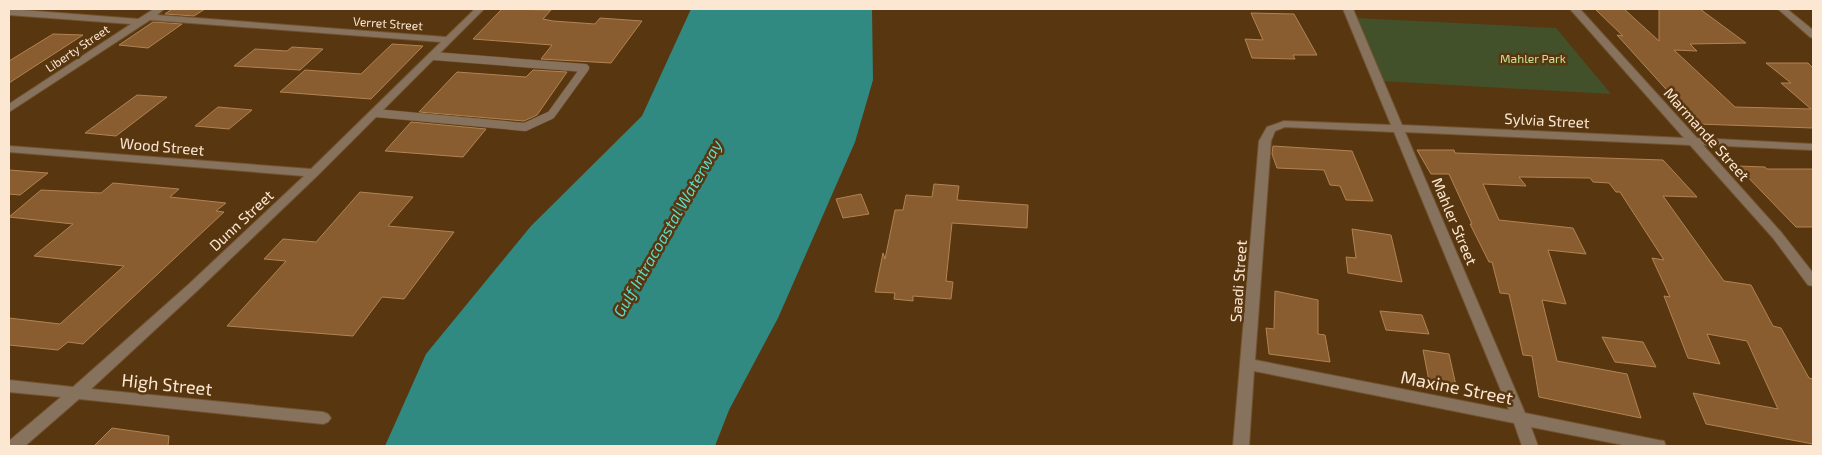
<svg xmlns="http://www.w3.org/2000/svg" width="1822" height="455" font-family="'Exo 2',sans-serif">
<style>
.green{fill:#43512a}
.water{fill:#318a81}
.building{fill:#895d2f;stroke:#b28352}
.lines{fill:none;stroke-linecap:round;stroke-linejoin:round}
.service-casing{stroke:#72532f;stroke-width:9}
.minor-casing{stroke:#72532f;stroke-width:2}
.service{stroke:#87725e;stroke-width:8}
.minor{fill:#87725e;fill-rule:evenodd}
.labels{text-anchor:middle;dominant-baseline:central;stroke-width:5;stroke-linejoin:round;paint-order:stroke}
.far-street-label{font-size:12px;fill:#fce7d3;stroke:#583710}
.far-park-label{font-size:12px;fill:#c5e591;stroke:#583710}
.street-label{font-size:15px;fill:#fce7d3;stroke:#583710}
.water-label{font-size:16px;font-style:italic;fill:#5adacd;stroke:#583710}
.near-street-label{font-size:18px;fill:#fce7d3;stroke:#583710}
</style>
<rect width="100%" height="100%" fill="#583710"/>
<path class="green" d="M1356,18l200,10 55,66 -229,-13z"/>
<path class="water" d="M691,9h181l1,71 -18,62 -77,176 -49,92 -14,36h-330l41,-92 105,-128 111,-110z"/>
<path class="building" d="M172,9h33l-11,7 -29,-2z
M502,9l49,1 -8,9 10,2 42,3 5,-6 42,3 -31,42 -70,-4 11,-14 -79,-6z
M1595,9h29l35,32v-32h41l46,34 -56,1 7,7 -23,-1 61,57 76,2 -30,-26h10l-25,-20h42l5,5v60l-116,-4 -17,-16h3l-66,-73 6,1z
M1251,13l43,1 23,41h-24l2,4 -43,-1 -7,-19 18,1z
M153,22l29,2 -34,24 -29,-3z
M53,34l30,1 -74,48v-22z
M392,44l31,2 -52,53 -91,-7 25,-22 56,4z
M292,47l31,2 -23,21 -66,-4 21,-17 32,2z
M533,70l34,2 -30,43 -13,6 -105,-9 38,-40 69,5z
M137,95l30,2 -51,39 -31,-3z
M218,107l34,3 -23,19 -34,-3z
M411,122l75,7 -23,28 -78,-6z
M1273,146l79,5 21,50 -27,-1 -6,-14 -10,-1 -6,-15 -47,-2 -5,-14z
M1417,150h37l1,3 208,7 34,37 -34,-1 61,85 27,4 22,41 8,2 28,50 4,1v65l-107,-20 -13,-31 85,16 -31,-68 -40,-7 13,30 -32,-6 -24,-62 6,1 -18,-39 12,2 -44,-68h-4l-7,-9 -16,-1 -3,-4 -71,-1 7,9 -43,-2 16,36 74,8 13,26 -38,-4 18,54 -24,-4 15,61 70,13 14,44 -102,-21 -7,-41 -9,-1 -14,-61 -9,-1 -8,-31h-3l-19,-38h2l-23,-50h-18z
M1737,166l28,1 2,2h46v58h-17z
M9,170l39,3 -28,22 -11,-1z
M113,183l66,6 -9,8 56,6 -10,8 8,1 -141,132 -15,-2 -10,8 -49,-5v-27l51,6 64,-58 -90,-10 39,-32 -64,-7 32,-27 60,3z
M934,184l25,2 -2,14 71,5 -1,23 -75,-5 -6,58 7,1 -2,17 -38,-3v5l-19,-2 1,-6 -20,-1 8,-39 2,6 10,-49h8l3,-15 26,2z
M360,192l53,5 -25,29 66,6 -50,67 -22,-2 -29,39 -126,-10 59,-65 -22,-2 19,-20 33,3z
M861,194l8,20 -26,4 -7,-19z
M1352,229l39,6 11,47 -54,-9 -2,-16 10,1z
M1275,291l43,9v34l7,1 5,27 -61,-8 -3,-26 8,1z
M1380,311l42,4 7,19 -43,-4z
M1602,337l41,5 13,25 -41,-5z
M1423,350l26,4 8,36 -27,-4z
M112,428l57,8 -1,10h-74z"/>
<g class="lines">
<defs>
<path id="service" d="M375,113l150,14 26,-12 34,-47 -152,-12"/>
<path id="minor" d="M9,9l129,10 16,-10h10l-7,6 289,22 29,-28h9l-166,166 -120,115 -107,99 232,23 5,2 3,4 -3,4 -5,2 -244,-25 -54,47h-16v-5l52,-44 -52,-5v-12l64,7 116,-103 115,-108 -295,-24v-6l302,23 130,-127 -291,-22 -141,92v-8l122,-80 -122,-9z
M1343,9h10l49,116 282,13 -114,-129h10l117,129 116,6v6l-110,-5 78,87 32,41v13l-5,-1 -35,-47 -83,-93 -285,-13 120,281 133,27 6,1 2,5h-38l-97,-19 7,19h-16l-8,-23 -260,-52 -5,75h-16l26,-305 8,-14 17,-6 107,4zM1285,127l109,5 115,278 -254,-50 16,-219 4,-10z
M1778,9h9l26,21v8l-3,-1z"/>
</defs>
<use href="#service" class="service-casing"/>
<use href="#minor" class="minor-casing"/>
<use href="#service" class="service"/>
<use href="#minor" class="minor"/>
</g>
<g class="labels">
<g class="far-street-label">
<text transform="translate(388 23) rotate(4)">Verret Street</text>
<text transform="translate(77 48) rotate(-34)">Liberty Street</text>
</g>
<g class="far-park-label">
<text x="1533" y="58">Mahler Park</text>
</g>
<g class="street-label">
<text transform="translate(1547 120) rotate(3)">Sylvia Street</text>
<text transform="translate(1707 134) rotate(48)">Marmande Street</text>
<text transform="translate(162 146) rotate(5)">Wood Street</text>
<text transform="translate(241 220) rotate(-43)">Dunn Street</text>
<text transform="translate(1455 221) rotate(67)">Mahler Street</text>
<text transform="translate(1238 281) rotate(-86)">Saadi Street</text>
</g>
<g class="water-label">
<text transform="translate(667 228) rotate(-60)">Gulf Intracoastal Waterway</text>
</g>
<g class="near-street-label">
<text transform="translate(167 384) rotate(6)">High Street</text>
<text transform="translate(1457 387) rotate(11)">Maxine Street</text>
</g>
</g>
<rect width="1822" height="455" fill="none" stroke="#fce7d3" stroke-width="20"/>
</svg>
